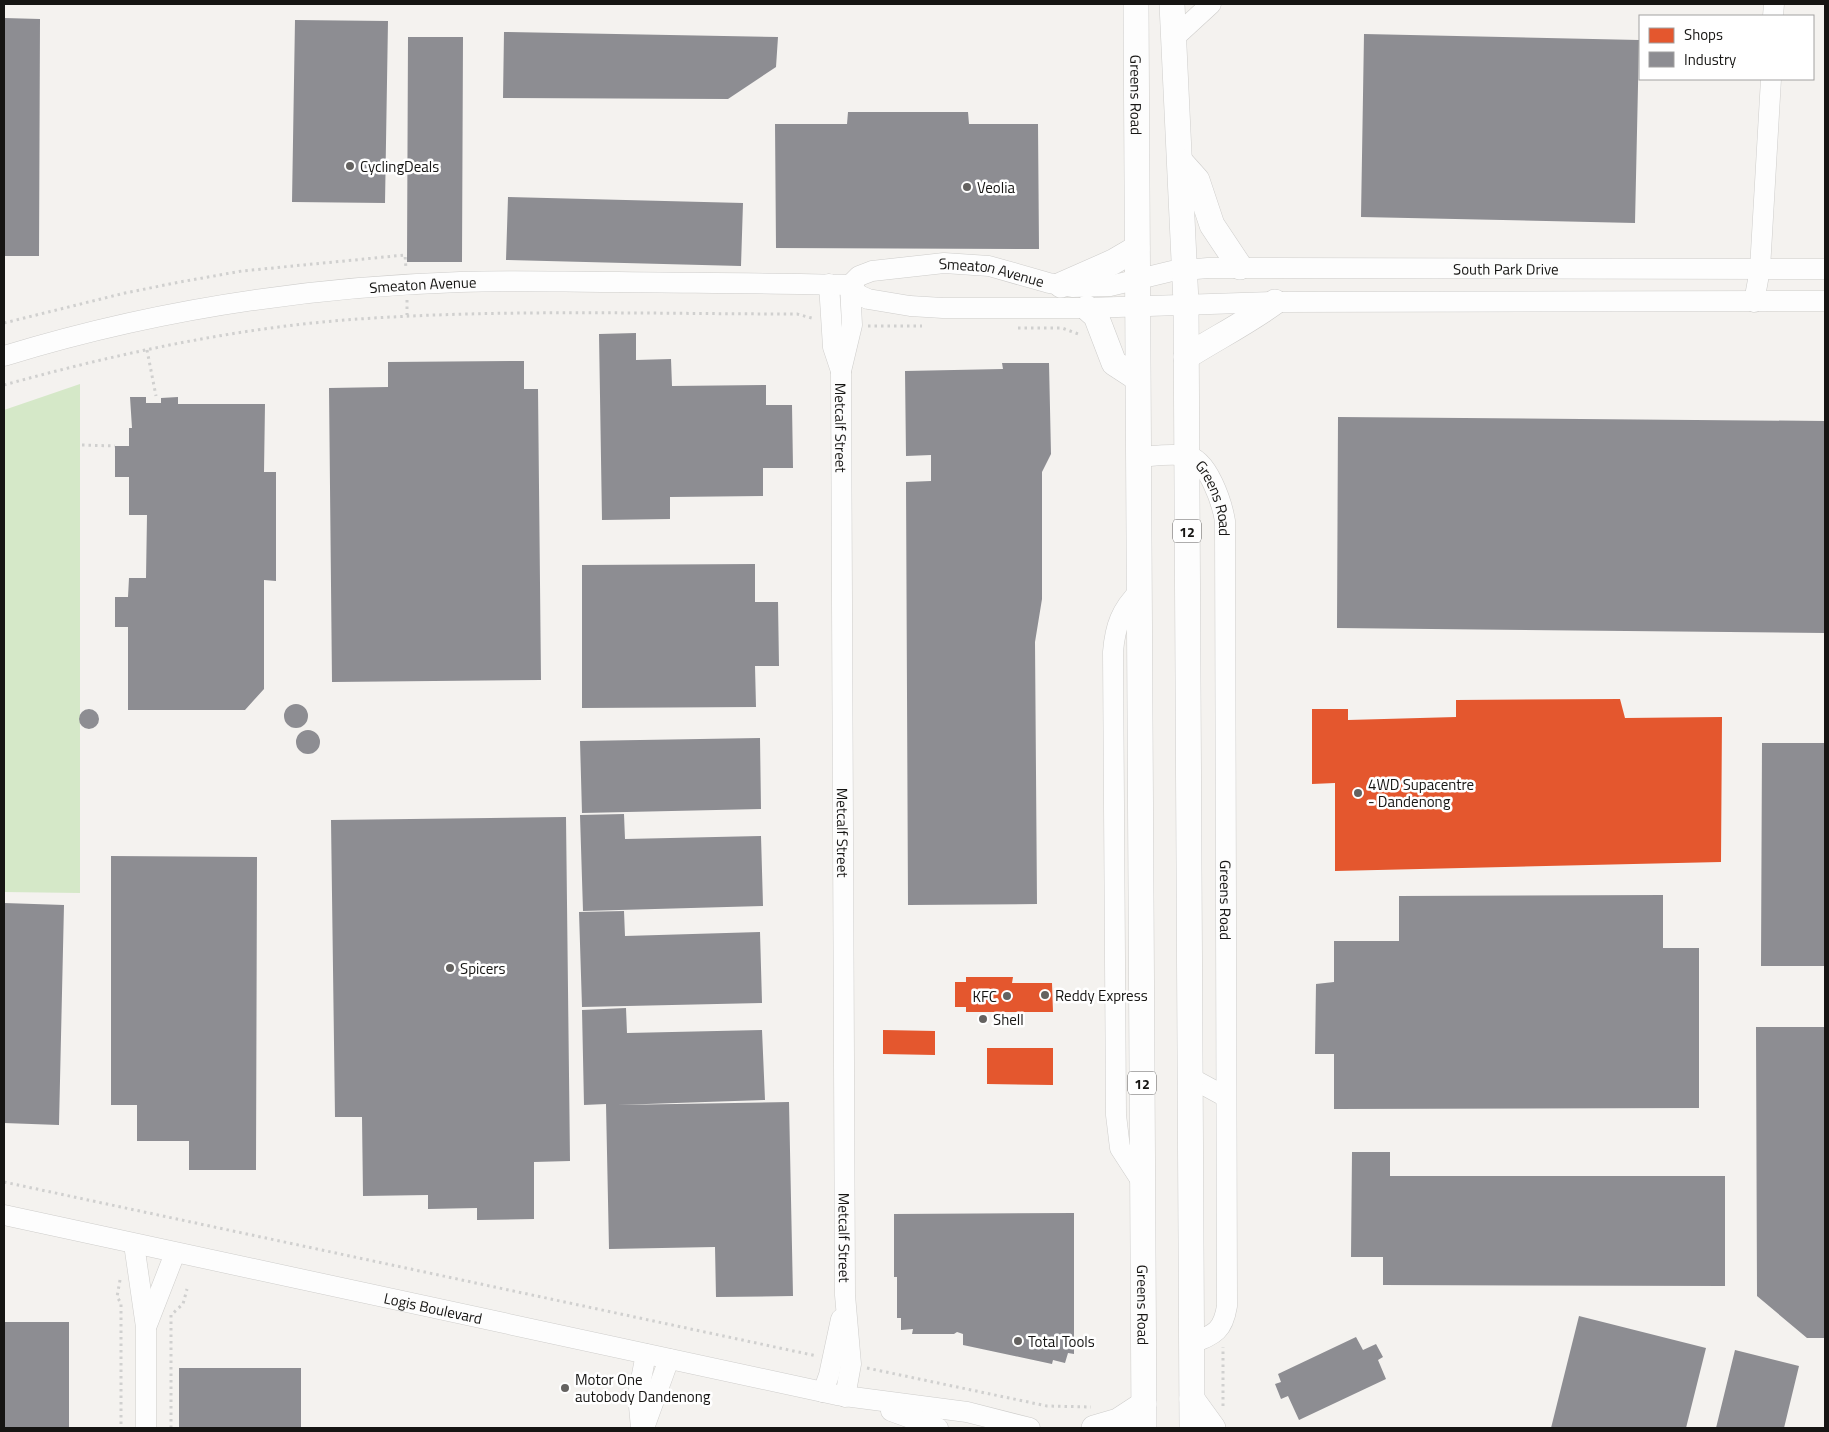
<svg xmlns="http://www.w3.org/2000/svg" width="1829" height="1432" font-family="'Titillium Web',sans-serif">
<style>
.green{fill:#d5e8c8}
.shops{fill:#e4572e}
.industry{fill:#8d8d92}
.lines{fill:none;stroke-linecap:round;stroke-linejoin:round}
.minor-casing{stroke:#cecdcb;stroke-width:21}
.major-casing{stroke:#cecdcb;stroke-width:26}
.path{stroke:#d0d0cf;stroke-width:3;stroke-dasharray:2.5 4;stroke-linecap:butt}
.minor{stroke:#fdfdfd;stroke-width:20}
.major{stroke:#fdfdfd;stroke-width:25}
.poi-dot{fill:#646260;stroke:#fff;stroke-width:2}
.labels{text-anchor:middle;dominant-baseline:central;stroke-width:5;stroke-linejoin:round;paint-order:stroke}
.shield{fill:#fff;stroke:#5c5b5a;stroke-width:1}
.shield-label{font-size:14px;font-weight:bold;fill:#161513}
.street-label{font-size:15px;fill:#161513;stroke:#fff}
.poi-label{font-size:15px;fill:#161513;stroke:#fff;text-anchor:start}
</style>
<rect width="100%" height="100%" fill="#f4f2ef"/>
<path class="green" d="M80,384v509l-76,-1v-482z"/>
<path class="shops" d="M1620,699l5,19 97,-1 -1,145 -386,9v-88l-23,1v-75h36v11l108,-3v-17z
M966,977h47l-1,6h40l1,29h-87v-5h-11v-25h11z
M883,1030l52,1v24l-52,-1z
M987,1048h66v37l-66,-1z"/>
<path class="industry" d="M4,18l36,1 -1,237h-35z
M295,20l93,1 -3,182 -93,-1z
M504,32l274,5 -2,30 -48,32 -225,-1z
M1364,34l275,6 -4,183 -274,-6z
M408,37h55l-1,225h-55z
M848,112h120l1,12h69l1,125 -263,-1 -1,-124h72z
M508,197l235,6 -2,63 -235,-6z
M636,333v27l35,-1 1,27 94,-1v20h26l1,63h-30v28l-93,1v22l-68,1 -3,-186z
M524,361v28h14l3,291 -209,2 -3,-294 59,-1v-25z
M1002,363h47l2,91 -9,18v127l-7,43 2,262 -129,1 -2,-423 25,-1v-26l-25,1 -1,-85 98,-2z
M130,397h16v6h15v-5l17,-1v7h87l-1,68h12v109l-12,-1v109l-19,21h-117v-83h-13v-30h13l1,-19h17l1,-63h-18v-38h-14v-31h14v-18h3z
M1338,417l487,4v212l-488,-5z
M755,564v38h23l1,64h-24l1,41 -174,1v-143z
M284 716a12 12 0 1 1 24 0a12 12 0 1 1-24 0Z
M79 719a10 10 0 1 1 20 0a10 10 0 1 1-20 0Z
M296 742a12 12 0 1 1 24 0a12 12 0 1 1-24 0Z
M760,738l1,71 -179,4 -2,-72z
M1762,743h63v223h-64z
M624,814l1,25 136,-3 2,70 -180,5 -3,-96z
M566,817l4,344 -36,1v57l-57,1v-12l-49,1v-14l-65,1 -1,-79h-27l-4,-297z
M111,856l146,1 -1,313h-67v-29h-52v-36h-26z
M1663,895v53h36v160l-365,1v-55h-19l1,-70 18,-2v-41h65v-45z
M4,903l60,2 -5,220 -55,-2z
M624,911l1,25 135,-4 2,71 -180,4 -3,-95z
M626,1008l1,25 135,-3 3,70 -148,5 172,-3 4,194 -77,1 -1,-50 -106,2 -3,-145 -22,1 -2,-95z
M1756,1027h69v311h-18l-50,-42z
M1352,1152h38v24h335v110l-342,-1v-28h-32z
M1074,1213v141l-6,-1 -3,10 -12,-3 -1,4 -89,-19v-11l-6,-2 -3,2h-42l1,-5 -12,1v-12h-4v-41h-3v-63z
M1579,1316l127,32 -20,80h-135z
M4,1322h65v106h-65z
M1356,1337l7,13 13,-6 7,13 -5,3 8,19 -87,41 -11,-24 -7,3 -6,-15 6,-2 -3,-8z
M1735,1350l64,16 -15,62h-68z
M179,1368h122v60h-122z"/>
<g class="lines">
<defs>
<g id="minor">
<path d="M1773,16l1,-12"/>
<path d="M1174,38l37,-34"/>
<path id="s1" d="M829,284l4,63 8,24 4,924 6,69 -6,33"/>
<path d="M850,285l9,10 9,4 42,7 33,2h144l188,-6 550,-1"/>
<path d="M1754,302l6,-33 11,-190"/>
<path id="s2" d="M4,356c146,-45 303,-69 456,-74 52,-2 105,0 158,0 77,1 155,1 232,3l9,-9 13,-5 72,-8 45,3 60,17 23,4 38,-1 62,-15 36,-3 617,1"/>
<path d="M841,371l11,-46 -2,-40"/>
<path id="s3" d="M1139,457c15,-1 33,-4 48,-1 21,3 35,47 38,65l2,785c-4,25 -12,28 -34,37"/>
<path d="M1140,591c-19,18 -25,36 -27,61l3,463 4,33 22,34"/>
<path d="M1191,1078l35,19"/>
<path id="s4" d="M4,1215l833,180 130,17 63,16"/>
<path d="M134,1244l12,83v101"/>
<path d="M147,1325l28,-72"/>
<path d="M823,1392l6,-17 12,-56"/>
<path d="M891,1411l47,17"/>
<path d="M641,1428l-3,-33 8,-41"/>
<path d="M644,1428l25,-69"/>
</g>
<g id="major">
<path id="s5" d="M1136,4l8,1424"/>
<path d="M1172,4l14,299 6,1125"/>
<path d="M1180,161l17,19 15,45 28,42"/>
<path d="M1061,285l52,-23 24,-14"/>
<path d="M1087,308l9,8 18,47 23,15"/>
<path d="M1186,357c30,-19 60,-34 89,-55"/>
<path d="M1192,1399l21,29"/>
<path d="M1094,1428l24,-7 26,-17"/>
</g>
</defs>
<use href="#minor" class="minor-casing"/>
<use href="#major" class="major-casing"/>
<path class="path" d="M407,300v15
M4,323l121,-30 55,-11 62,-11 163,-16 1,14
M868,326h54
M1018,328h44l19,7
M147,350l9,46
M4,385c115,-32 236,-58 355,-66 145,-10 292,-5 438,-5l18,5
M82,445l33,1
M4,1182l813,174
M120,1280l-3,17 4,6v125
M867,1368l180,38 44,1
M1223,1406v-59
M171,1428v-113l12,-11 4,-15"/>
<use href="#minor" class="minor"/>
<use href="#major" class="major"/>
</g>
<g class="poi-dot">
<circle cx="350" cy="166" r="5"/>
<circle cx="967" cy="187" r="5"/>
<circle cx="1358" cy="793" r="5"/>
<circle cx="450" cy="968" r="5"/>
<circle cx="1045" cy="995" r="5"/>
<circle cx="1007" cy="996" r="5"/>
<circle cx="983" cy="1019" r="5"/>
<circle cx="1018" cy="1341" r="5"/>
<circle cx="565" cy="1388" r="5"/>
</g>
<g class="labels">
<g class="shield">
<rect x="1173" y="519.5" width="28" height="23" rx="4"/>
<rect x="1128" y="1071.5" width="28" height="23" rx="4"/>
</g>
<g class="shield-label">
<text x="1187" y="531">12</text>
<text x="1142" y="1083">12</text>
</g>
<g class="street-label">
<text stroke="none"><textPath href="#s5" startOffset="91">Greens Road</textPath></text>
<text stroke="none"><textPath href="#s2" startOffset="1519">South Park Drive</textPath></text>
<text stroke="none"><textPath href="#s2" startOffset="1001">Smeaton Avenue</textPath></text>
<text stroke="none"><textPath href="#s2" startOffset="426">Smeaton Avenue</textPath></text>
<text stroke="none"><textPath href="#s1" startOffset="145">Metcalf Street</textPath></text>
<text stroke="none"><textPath href="#s3" startOffset="102">Greens Road</textPath></text>
<text stroke="none"><textPath href="#s1" startOffset="550">Metcalf Street</textPath></text>
<text stroke="none"><textPath href="#s3" startOffset="506">Greens Road</textPath></text>
<text stroke="none"><textPath href="#s1" startOffset="955">Metcalf Street</textPath></text>
<text stroke="none"><textPath href="#s5" startOffset="1301">Greens Road</textPath></text>
<text stroke="none"><textPath href="#s4" startOffset="439">Logis Boulevard</textPath></text>
</g>
<g class="poi-label">
<text x="360" y="166">CyclingDeals</text>
<text x="977" y="187">Veolia</text>
<text x="1368" y="784">4WD Supacentre<tspan x="1368" dy="17">- Dandenong</tspan></text>
<text x="460" y="968">Spicers</text>
<text x="1055" y="995">Reddy Express</text>
<text x="997" y="996" text-anchor="end">KFC</text>
<text x="993" y="1019">Shell</text>
<text x="1028" y="1341">Total Tools</text>
<text x="575" y="1379">Motor One<tspan x="575" dy="17">autobody Dandenong</tspan></text>
</g>
</g>
<rect width="1829" height="1432" fill="none" stroke="#161513" stroke-width="10"/>
<rect x="1639" y="15" width="175" height="65" fill="#ffffff" stroke="#a2a1a1"/>
<rect x="1649" y="28" width="25" height="15" fill="#e4572e" stroke="#a2a1a1"/>
<text x="1684" y="40" font-size="15" fill="#161513">Shops</text>
<rect x="1649" y="52" width="25" height="15" fill="#8d8d92" stroke="#a2a1a1"/>
<text x="1684" y="65" font-size="15" fill="#161513">Industry</text>
</svg>
